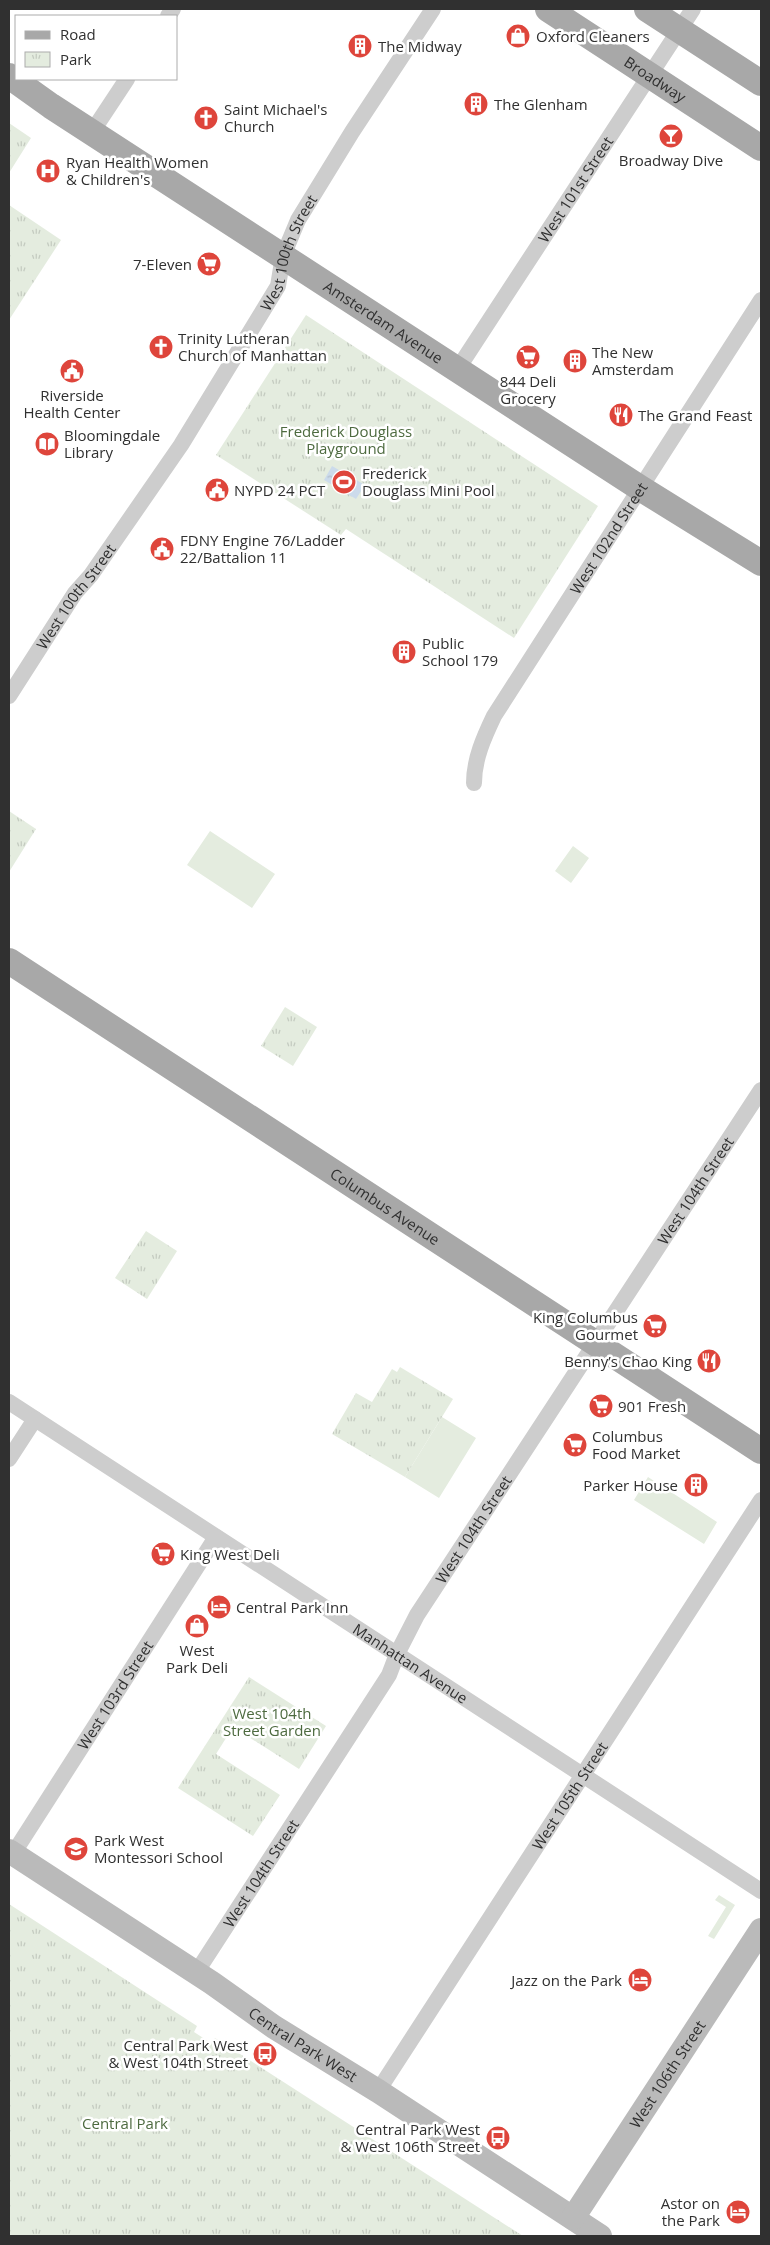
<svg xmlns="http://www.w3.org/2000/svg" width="770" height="2245" font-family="'Open Sans',sans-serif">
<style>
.green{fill:#e4ecdf}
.park{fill:url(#park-tufts)}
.water{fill:url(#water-ripples)}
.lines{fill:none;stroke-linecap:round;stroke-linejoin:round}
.minor{stroke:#cdcdcd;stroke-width:16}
.secondary{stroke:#bababa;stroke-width:24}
.primary{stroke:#a8a8a8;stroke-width:26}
.labels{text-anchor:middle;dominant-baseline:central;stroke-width:5;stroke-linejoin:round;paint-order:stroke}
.poi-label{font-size:15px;fill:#303030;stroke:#fff;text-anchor:start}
.street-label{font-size:15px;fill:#303030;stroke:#fff}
.park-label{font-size:15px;fill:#4d6a3f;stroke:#fff}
</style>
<defs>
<pattern id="park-tufts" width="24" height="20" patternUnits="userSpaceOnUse" patternTransform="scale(1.25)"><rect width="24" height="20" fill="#e4ecdf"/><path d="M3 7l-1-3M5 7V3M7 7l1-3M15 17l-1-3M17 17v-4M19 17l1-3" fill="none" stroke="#c4cbc0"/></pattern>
<pattern id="water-ripples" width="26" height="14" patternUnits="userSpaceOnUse" patternTransform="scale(1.25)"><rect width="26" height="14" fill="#ccdbeb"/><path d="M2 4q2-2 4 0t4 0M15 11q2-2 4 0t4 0" fill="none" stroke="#b0bcca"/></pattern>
</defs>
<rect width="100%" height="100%" fill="#fff"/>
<path class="green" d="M210,831l65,43 -23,34 -65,-43z
M573,846l16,12 -18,25 -16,-12z
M442,1417l34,21 -37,60 -34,-21z
M648,1477l69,45 -13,22 -70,-44z
M719,1895l16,10 -21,34 -6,-3 18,-29 -11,-7z"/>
<path class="park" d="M9,123l22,15 -22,35z
M9,205l52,35 -52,80z
M306,315l292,191 -84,132 -168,-109 -5,6 -125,-80z
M9,811l27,18 -27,43z
M285,1007l32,20 -24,39 -32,-20z
M146,1231l31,20 -30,48 -32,-21z
M400,1367l53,32 -48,78 -73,-43 24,-41 16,9 20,-33 5,3z
M249,1677l77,49 -27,43 -66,-42 -17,27 64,41 -27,41 -75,-48z
M9,1904l188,122 -3,6 17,11 4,-5 308,198h-514z"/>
<path class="water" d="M332,466l33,19 -9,14 -32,-19z"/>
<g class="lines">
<g class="minor">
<path d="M168,16l5,-7"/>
<path d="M92,132l35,-53"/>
<path id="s1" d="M457,370l236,-361"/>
<path id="s2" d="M9,696l66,-103 16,-18 90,-130 97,-159 5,-30 15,-36 54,-88 81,-123"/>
<path id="s3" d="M474,783c0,-24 10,-46 20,-67l267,-416"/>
<path id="s4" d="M9,1402l752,489"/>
<path d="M9,1459l26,-40"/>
<path id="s5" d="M13,1854l203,-317"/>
<path id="s6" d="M196,1973l193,-298 8,-21 20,-39 344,-525"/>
<path id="s7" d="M378,2091l383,-591"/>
</g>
<g class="secondary">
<path id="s8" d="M9,1851l203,132 62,44 104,64 222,145"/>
<path id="s9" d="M573,2218l188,-288"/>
</g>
<g class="primary">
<path id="s10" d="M548,9l213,139"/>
<path d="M647,9l114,74"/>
<path id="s11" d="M9,76l42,30 589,382 121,75"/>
<path id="s12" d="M9,961l752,490"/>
</g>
</g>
<defs>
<symbol id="shop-disc" viewBox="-11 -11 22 22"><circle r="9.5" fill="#de453b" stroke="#fff"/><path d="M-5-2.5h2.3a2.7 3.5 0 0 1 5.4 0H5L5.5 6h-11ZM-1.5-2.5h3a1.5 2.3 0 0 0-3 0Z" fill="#fff"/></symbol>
<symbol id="building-disc" viewBox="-11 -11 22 22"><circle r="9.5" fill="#de453b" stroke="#fff"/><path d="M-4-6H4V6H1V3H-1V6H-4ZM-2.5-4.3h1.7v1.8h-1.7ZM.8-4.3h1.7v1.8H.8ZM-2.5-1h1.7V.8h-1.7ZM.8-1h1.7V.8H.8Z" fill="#fff"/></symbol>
<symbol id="church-disc" viewBox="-11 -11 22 22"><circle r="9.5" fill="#de453b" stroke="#fff"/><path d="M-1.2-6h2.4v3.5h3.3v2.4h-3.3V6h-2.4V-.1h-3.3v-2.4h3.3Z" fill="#fff"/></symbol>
<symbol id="bar-disc" viewBox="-11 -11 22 22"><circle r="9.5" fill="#de453b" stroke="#fff"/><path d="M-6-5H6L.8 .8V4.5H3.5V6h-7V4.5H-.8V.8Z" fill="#fff"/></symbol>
<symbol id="hospital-disc" viewBox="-11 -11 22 22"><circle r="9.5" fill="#de453b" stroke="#fff"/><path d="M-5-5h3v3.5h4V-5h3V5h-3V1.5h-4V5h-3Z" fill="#fff"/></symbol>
<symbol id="supermarket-disc" viewBox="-11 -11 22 22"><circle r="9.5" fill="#de453b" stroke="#fff"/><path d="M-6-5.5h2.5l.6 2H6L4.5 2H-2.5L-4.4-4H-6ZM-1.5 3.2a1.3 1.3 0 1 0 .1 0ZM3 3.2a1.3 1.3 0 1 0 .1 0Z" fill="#fff"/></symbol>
<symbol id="civic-disc" viewBox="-11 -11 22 22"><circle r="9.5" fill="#de453b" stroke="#fff"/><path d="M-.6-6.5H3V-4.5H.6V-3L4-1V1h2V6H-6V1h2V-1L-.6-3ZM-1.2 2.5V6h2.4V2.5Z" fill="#fff"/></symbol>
<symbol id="restaurant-disc" viewBox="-11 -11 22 22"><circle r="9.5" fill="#de453b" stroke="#fff"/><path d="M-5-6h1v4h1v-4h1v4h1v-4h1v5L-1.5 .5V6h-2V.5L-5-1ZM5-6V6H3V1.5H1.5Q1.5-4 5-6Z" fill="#fff"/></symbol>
<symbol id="library-disc" viewBox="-11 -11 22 22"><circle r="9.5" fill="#de453b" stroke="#fff"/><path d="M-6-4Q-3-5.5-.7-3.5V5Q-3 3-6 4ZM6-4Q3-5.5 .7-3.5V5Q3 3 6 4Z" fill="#fff"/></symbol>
<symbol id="stadium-disc" viewBox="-11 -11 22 22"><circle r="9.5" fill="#de453b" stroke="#fff"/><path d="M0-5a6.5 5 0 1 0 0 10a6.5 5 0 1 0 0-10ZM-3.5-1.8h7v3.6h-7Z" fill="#fff"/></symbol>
<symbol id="hotel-disc" viewBox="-11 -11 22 22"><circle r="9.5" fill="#de453b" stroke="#fff"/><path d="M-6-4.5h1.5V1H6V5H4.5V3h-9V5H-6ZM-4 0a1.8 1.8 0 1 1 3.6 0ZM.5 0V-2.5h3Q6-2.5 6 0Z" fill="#fff"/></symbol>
<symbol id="school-disc" viewBox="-11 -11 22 22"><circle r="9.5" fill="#de453b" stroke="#fff"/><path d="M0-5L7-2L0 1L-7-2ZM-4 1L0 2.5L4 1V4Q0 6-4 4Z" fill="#fff"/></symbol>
<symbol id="bus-disc" viewBox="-11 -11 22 22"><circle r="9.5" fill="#de453b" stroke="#fff"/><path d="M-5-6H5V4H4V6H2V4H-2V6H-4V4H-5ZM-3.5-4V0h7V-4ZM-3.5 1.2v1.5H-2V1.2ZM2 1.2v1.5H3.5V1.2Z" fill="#fff"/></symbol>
</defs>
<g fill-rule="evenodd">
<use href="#shop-disc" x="504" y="22" width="28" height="28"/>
<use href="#building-disc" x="346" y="32" width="28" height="28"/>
<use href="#building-disc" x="462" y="90" width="28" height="28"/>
<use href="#church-disc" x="192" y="104" width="28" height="28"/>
<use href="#bar-disc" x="657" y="122" width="28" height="28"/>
<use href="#hospital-disc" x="34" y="157" width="28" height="28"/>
<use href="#supermarket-disc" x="195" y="250" width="28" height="28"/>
<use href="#church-disc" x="147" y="333" width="28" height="28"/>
<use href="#supermarket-disc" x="514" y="343" width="28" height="28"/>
<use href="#building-disc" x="561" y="347" width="28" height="28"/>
<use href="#civic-disc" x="58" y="357" width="28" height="28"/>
<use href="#restaurant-disc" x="607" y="401" width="28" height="28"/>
<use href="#library-disc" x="33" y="430" width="28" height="28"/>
<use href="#stadium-disc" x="330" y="468" width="28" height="28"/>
<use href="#civic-disc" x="203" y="476" width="28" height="28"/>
<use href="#civic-disc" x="148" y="535" width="28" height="28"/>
<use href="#building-disc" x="390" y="638" width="28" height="28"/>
<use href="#supermarket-disc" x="641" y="1312" width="28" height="28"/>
<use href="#restaurant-disc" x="695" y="1347" width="28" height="28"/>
<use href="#supermarket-disc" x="587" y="1392" width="28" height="28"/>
<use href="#supermarket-disc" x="561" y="1431" width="28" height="28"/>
<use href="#building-disc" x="682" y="1471" width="28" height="28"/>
<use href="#supermarket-disc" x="149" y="1540" width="28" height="28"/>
<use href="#hotel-disc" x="205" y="1593" width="28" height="28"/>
<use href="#shop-disc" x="183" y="1612" width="28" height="28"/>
<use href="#school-disc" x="62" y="1835" width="28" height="28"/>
<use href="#hotel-disc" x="626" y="1966" width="28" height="28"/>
<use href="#bus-disc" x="251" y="2040" width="28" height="28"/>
<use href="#bus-disc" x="484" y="2124" width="28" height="28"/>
<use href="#hotel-disc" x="724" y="2198" width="28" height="28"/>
</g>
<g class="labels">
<g class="poi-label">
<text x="536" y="36">Oxford Cleaners</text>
<text x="378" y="46">The Midway</text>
<text x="494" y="104">The Glenham</text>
<text x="224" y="109">Saint Michael's<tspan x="224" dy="17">Church</tspan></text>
<text x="671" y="160" text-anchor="middle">Broadway Dive</text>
<text x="66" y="162">Ryan Health Women<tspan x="66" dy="17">&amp; Children's</tspan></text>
<text x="192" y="264" text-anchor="end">7-Eleven</text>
<text x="178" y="338">Trinity Lutheran<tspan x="178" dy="17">Church of Manhattan</tspan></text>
<text x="592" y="352">The New<tspan x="592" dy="17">Amsterdam</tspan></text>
<text x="528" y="381" text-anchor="middle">844 Deli<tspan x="528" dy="17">Grocery</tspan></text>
<text x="72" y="395" text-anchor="middle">Riverside<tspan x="72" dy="17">Health Center</tspan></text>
<text x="638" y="415">The Grand Feast</text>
<text x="64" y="435">Bloomingdale<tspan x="64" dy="17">Library</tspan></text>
<text x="362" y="473">Frederick<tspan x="362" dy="17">Douglass Mini Pool</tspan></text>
<text x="234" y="490">NYPD 24 PCT</text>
<text x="180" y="540">FDNY Engine 76/Ladder<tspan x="180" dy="17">22/Battalion 11</tspan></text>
<text x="422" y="643">Public<tspan x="422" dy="17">School 179</tspan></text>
<text x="638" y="1317" text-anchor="end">King Columbus<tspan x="638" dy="17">Gourmet</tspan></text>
<text x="692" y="1361" text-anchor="end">Benny’s Chao King</text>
<text x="618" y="1406">901 Fresh</text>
<text x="592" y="1436">Columbus<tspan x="592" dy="17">Food Market</tspan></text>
<text x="678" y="1485" text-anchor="end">Parker House</text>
<text x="180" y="1554">King West Deli</text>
<text x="236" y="1607">Central Park Inn</text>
<text x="197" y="1650" text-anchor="middle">West<tspan x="197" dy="17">Park Deli</tspan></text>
<text x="94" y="1840">Park West<tspan x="94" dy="17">Montessori School</tspan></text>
<text x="622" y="1980" text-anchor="end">Jazz on the Park</text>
<text x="248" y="2045" text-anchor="end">Central Park West<tspan x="248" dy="17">&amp; West 104th Street</tspan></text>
<text x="480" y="2129" text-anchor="end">Central Park West<tspan x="480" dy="17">&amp; West 106th Street</tspan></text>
<text x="720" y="2203" text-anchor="end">Astor on<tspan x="720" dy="17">the Park</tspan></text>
</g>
<g class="street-label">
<text stroke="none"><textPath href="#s10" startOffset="128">Broadway</textPath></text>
<text stroke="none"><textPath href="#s1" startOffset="216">West 101st Street</textPath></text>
<text stroke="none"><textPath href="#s2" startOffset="526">West 100th Street</textPath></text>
<text stroke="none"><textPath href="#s11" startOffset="448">Amsterdam Avenue</textPath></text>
<text stroke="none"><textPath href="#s3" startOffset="282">West 102nd Street</textPath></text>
<text stroke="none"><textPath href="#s2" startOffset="120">West 100th Street</textPath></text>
<text stroke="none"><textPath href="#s6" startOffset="929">West 104th Street</textPath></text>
<text stroke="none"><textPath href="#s12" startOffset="449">Columbus Avenue</textPath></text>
<text stroke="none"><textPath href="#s6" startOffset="524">West 104th Street</textPath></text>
<text stroke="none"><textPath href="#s4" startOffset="479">Manhattan Avenue</textPath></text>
<text stroke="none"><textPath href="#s5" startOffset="189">West 103rd Street</textPath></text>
<text stroke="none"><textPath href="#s7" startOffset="352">West 105th Street</textPath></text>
<text stroke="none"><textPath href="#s6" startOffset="119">West 104th Street</textPath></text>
<text stroke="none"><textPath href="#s8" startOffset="352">Central Park West</textPath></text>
<text stroke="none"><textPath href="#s9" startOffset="172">West 106th Street</textPath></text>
</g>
<g class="park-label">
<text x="346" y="431">Frederick Douglass<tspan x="346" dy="17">Playground</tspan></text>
<text x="272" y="1713">West 104th<tspan x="272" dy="17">Street Garden</tspan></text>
<text x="125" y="2123">Central Park</text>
</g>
</g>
<rect width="770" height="2245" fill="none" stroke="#303030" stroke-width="20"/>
<rect x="15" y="15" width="162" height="65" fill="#ffffff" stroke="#acacac"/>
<rect x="25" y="31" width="25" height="8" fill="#a8a8a8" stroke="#acacac"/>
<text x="60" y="40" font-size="15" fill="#303030">Road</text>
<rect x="25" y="52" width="25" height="15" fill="url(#park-tufts)" stroke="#acacac"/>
<text x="60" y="65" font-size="15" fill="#303030">Park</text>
</svg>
